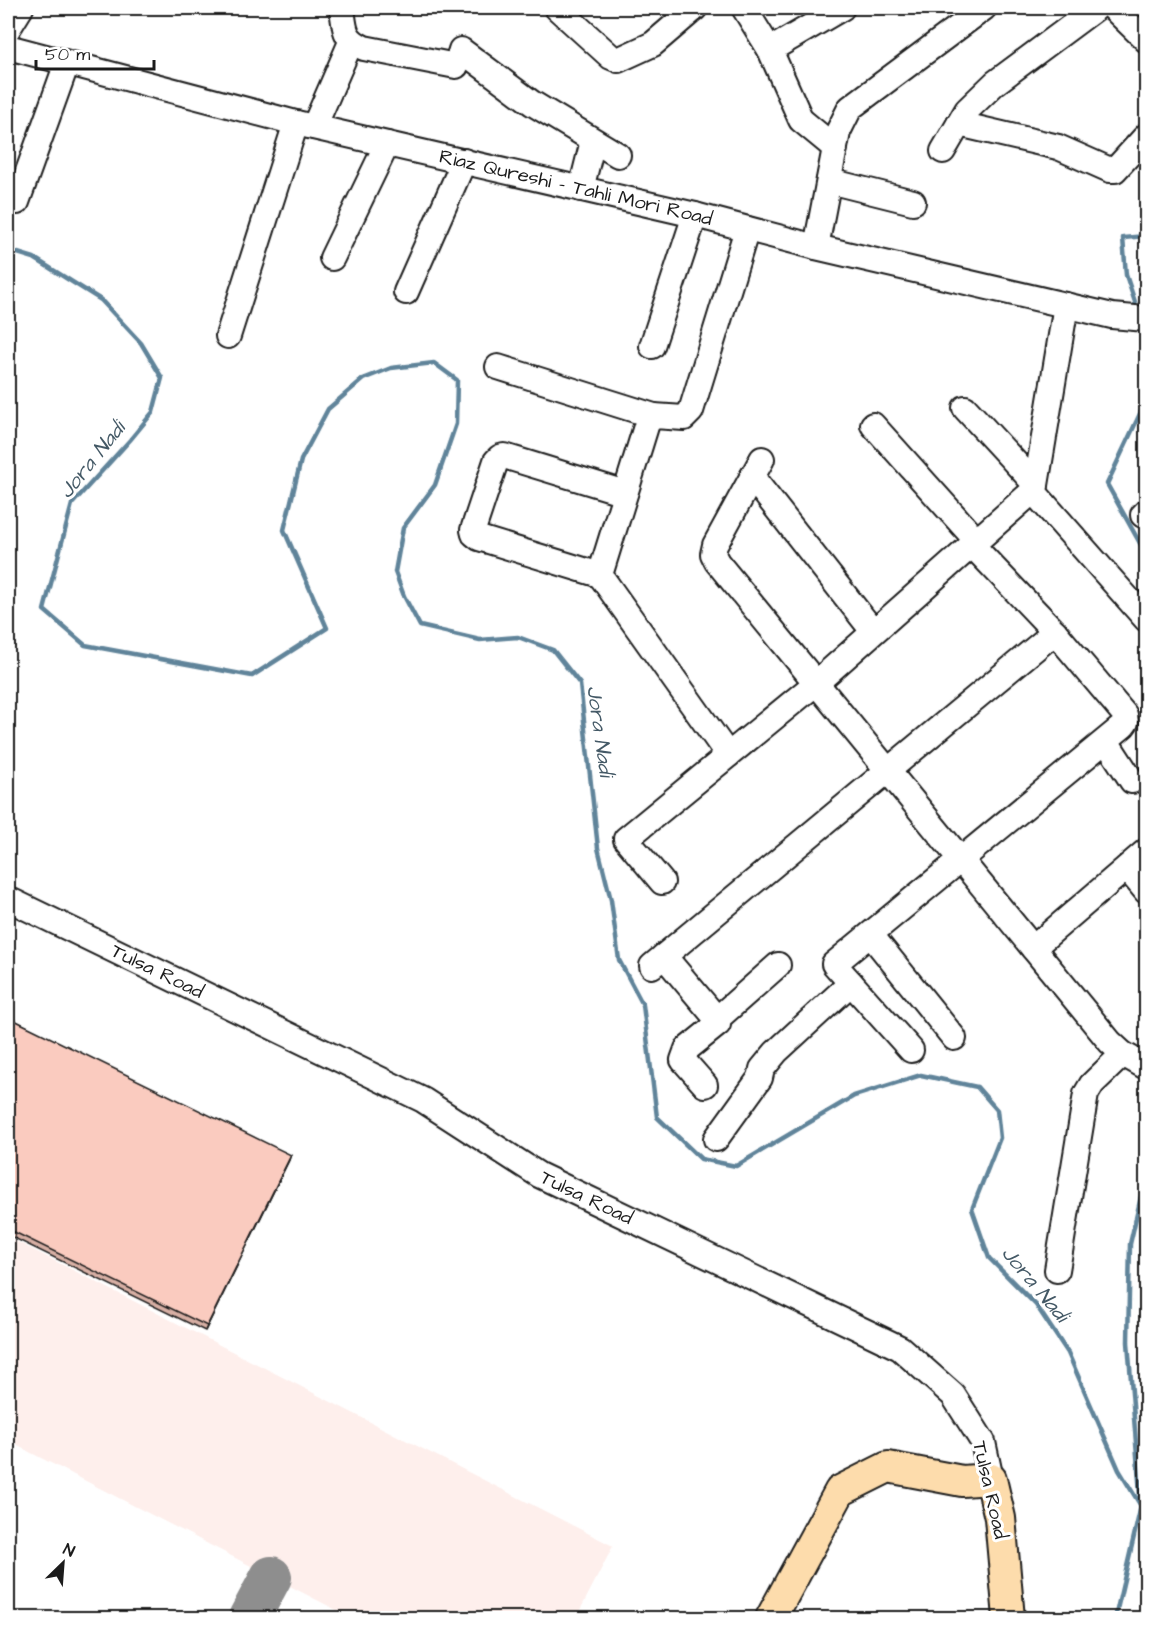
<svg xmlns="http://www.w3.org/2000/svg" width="1154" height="1626" font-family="'Architects Daughter',sans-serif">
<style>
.built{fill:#feefec}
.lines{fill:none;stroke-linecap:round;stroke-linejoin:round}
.stream{stroke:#60849a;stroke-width:4.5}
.taxiway{stroke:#8e8e8e;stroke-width:42}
.minor-casing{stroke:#1c1c1c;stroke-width:28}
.major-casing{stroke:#1c1c1c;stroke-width:34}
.minor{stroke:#fff;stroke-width:24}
.major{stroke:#fddcac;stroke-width:30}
.wall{fill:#d7afa4;stroke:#1c1c1c;stroke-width:1.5}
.shaded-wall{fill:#af8e86;stroke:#1c1c1c;stroke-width:1.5}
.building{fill:#facbbf;stroke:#1c1c1c;stroke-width:1.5}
.labels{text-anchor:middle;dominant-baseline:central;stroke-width:6;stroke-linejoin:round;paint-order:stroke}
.street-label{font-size:20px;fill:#1c1c1c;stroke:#fff}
.water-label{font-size:21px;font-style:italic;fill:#445966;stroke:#fff}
</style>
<rect width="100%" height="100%" fill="#fff"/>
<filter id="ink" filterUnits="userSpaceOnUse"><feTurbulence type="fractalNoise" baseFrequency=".0167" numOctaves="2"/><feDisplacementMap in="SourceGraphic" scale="12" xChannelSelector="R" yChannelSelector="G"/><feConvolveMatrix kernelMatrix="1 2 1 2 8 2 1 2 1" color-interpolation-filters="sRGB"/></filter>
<g filter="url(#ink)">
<path class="built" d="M8,1237l605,309 -37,72h-224l-344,-177z"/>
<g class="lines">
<path class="stream" d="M8,250l26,8 67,42 40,43 21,35 -9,34 -23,28 -58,64 -28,106 41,35 167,31 75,-48 -43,-98 17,-70 27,-51 35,-30 28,-11 43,-5 23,17 -1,44 -21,61 -32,43 -8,44 9,24 16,30 60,14 38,-3 35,13 27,34 18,164 13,52 8,60 24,45 14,112 44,42 35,7 118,-70 67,-21 56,12 20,23 3,28 -28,71 17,49 47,47 32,48 51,117 22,36
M1138,311l-12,-36 -3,-37 23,-2
M1142,325l4,13
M1146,401l-39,83 39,70
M1115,1618l26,-112 -13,-164 2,-98 16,-69"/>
<path class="taxiway" d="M249,1618l22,-41"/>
<defs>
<g id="minor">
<path d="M342,8c3,21 1,30 22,40l92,18 5,-16 71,53 86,52"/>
<path d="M557,8l54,49 7,3 35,-16 42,-36"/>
<path d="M744,8l26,42 31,70 34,28"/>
<path d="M1113,8l33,32"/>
<path d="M8,29l13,-21"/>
<path id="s1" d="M8,47l288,76 399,92 121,32 296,69 34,3"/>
<path d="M770,50l72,-42"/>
<path d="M959,124l99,23 52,23h5l31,-34"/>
<path d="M314,127l37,-85"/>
<path d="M943,151l24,-41 28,-27 101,-75"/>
<path d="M829,181l84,21"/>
<path d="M581,189l12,-48"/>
<path d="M17,202l50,-139"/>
<path d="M816,247l22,-115 12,-24 134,-100"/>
<path d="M332,258l55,-114"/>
<path d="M406,292l58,-131"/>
<path d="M228,336l68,-213"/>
<path d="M652,346l43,-131"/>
<path d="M498,367l156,49"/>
<path d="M965,408l71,77"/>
<path d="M873,425l104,116"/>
<path d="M762,459l-47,86 -2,9 4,8 393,480 13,12 23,13"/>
<path d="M752,477l121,154"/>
<path d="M1033,491l113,128"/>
<path d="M1143,515l3,-3"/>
<path d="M600,575l-121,-37 -5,-4 -1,-4 23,-69 4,-4 4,-1 121,37"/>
<path d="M1106,741l26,40"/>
<path d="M728,755l-128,-180 47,-152 7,-7 30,2 7,-7 56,-182"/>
<path d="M1127,868l19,23"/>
<path d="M662,882l-36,-43 189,-155 218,-193 3,-6 30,-180"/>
<path id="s2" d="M8,899l415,201 116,75 361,173 53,47 30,47 8,37"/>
<path d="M871,935l83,103"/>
<path d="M1033,948l113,-97"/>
<path d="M664,956l53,63"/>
<path d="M652,966l403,-334"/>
<path d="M911,1050l-77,-86 289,-238 3,-4 -1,-7 -70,-83 -83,-87"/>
<path d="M705,1085l-22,-25 4,-11 31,-25 -1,-5 61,-54"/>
<path d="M716,1139l44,-61 2,-9 14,-17 75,-69"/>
<path d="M1057,1270l29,-176 6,-10 31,-30"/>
</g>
<path id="major" d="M771,1618l69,-127 48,-24 74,14 29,-2 9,39 9,100"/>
</defs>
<use href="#minor" class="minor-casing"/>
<use href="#major" class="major-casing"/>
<use href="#minor" class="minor"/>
<use href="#major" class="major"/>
</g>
<path class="wall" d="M8,1017l281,143 -84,171 -197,-96z"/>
<path class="shaded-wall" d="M291,1155l-2,5 -84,171 2,-5z"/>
<path class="building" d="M8,1017l283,138 -84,171 -199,-97z"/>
</g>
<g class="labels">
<g class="street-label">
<text stroke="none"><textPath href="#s1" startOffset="585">Riaz Qureshi - Tahli Mori Road</textPath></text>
<text stroke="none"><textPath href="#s2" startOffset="166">Tulsa Road</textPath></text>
<text stroke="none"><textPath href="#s2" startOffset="652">Tulsa Road</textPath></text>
<text transform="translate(990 1490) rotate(77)">Tulsa Road</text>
</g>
<g class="water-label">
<text transform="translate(92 460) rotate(-51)">Jora Nadi</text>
<text transform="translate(600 731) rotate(82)">Jora Nadi</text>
<text transform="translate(1035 1284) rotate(50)">Jora Nadi</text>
</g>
</g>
<rect width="1154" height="1626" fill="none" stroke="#fff" stroke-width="30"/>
<rect x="15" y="15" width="1124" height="1596" fill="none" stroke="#1c1c1c" stroke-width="2" filter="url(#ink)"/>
<g transform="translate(63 1563) rotate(25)" stroke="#ffffff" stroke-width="4.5" paint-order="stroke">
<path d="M0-4.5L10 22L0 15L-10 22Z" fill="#1c1c1c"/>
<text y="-9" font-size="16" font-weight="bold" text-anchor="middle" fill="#1c1c1c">N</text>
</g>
<path d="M36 60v9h118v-9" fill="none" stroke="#1c1c1c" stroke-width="3"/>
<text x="45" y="60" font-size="18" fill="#1c1c1c" stroke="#ffffff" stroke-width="4.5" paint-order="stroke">50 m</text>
</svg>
